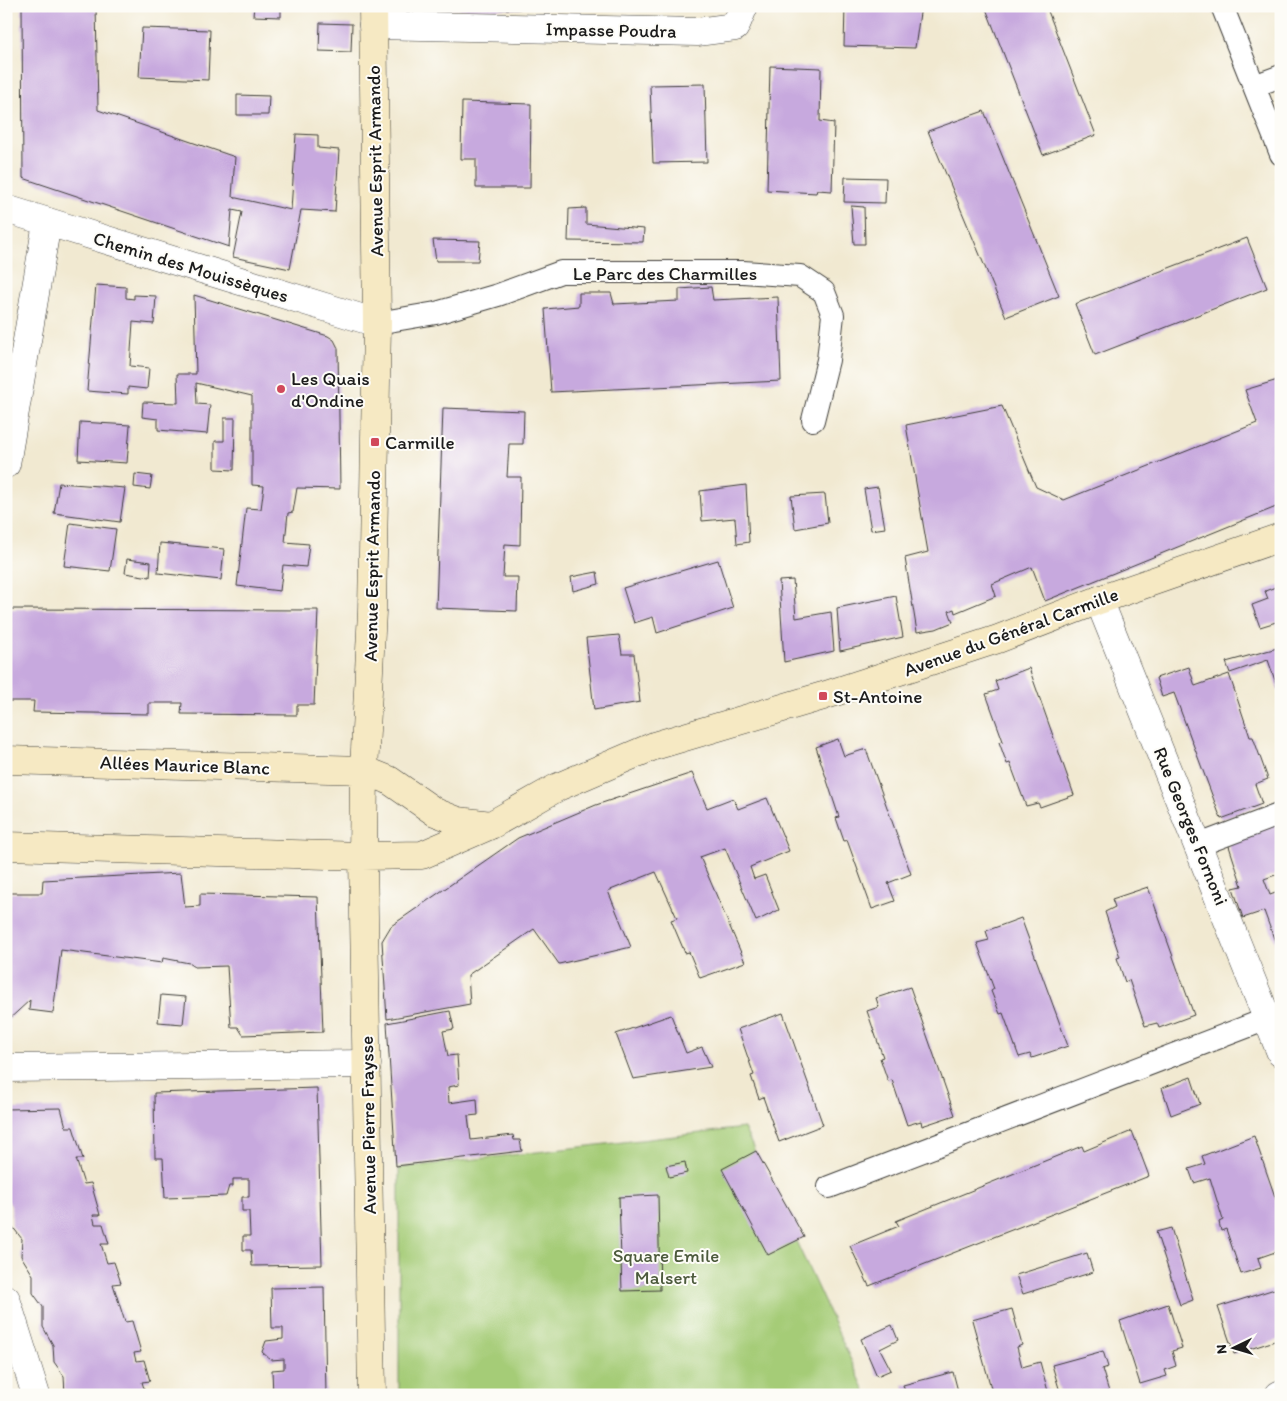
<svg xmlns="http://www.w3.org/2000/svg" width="1287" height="1401" font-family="Itim,sans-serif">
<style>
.green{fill:#a5cc77;stroke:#60744a}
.building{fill:#c7a9de}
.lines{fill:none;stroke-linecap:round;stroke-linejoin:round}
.lane-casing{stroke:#3c3b37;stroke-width:24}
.street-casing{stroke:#3c3b37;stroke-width:29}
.secondary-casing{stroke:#3c3b37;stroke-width:29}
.lane{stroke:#fff;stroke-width:22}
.street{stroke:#fff;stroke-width:28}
.secondary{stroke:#f6e9c3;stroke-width:28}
.poi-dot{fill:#d1495b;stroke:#fdfcf7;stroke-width:2}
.labels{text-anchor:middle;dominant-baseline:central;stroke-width:4;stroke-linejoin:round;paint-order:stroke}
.street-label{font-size:19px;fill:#1c1c1c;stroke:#fdfcf7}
.poi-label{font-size:19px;fill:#1c1c1c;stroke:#fdfcf7;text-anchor:start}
.park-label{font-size:19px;fill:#4c5a3c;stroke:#fdfcf7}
</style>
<rect width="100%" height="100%" fill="#fdfcf7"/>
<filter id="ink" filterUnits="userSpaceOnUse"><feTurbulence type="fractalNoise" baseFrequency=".02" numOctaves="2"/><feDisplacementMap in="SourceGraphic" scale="10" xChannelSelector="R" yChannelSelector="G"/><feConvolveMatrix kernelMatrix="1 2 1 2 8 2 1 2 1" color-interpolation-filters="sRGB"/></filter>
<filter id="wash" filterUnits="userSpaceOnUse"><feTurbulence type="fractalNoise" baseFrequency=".0096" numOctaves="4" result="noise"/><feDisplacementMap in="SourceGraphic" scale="20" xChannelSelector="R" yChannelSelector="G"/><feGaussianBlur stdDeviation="1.12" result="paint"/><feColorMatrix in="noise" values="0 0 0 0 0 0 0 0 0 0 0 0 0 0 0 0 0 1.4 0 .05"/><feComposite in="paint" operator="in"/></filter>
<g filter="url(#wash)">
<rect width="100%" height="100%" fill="#f1e9d1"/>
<path class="green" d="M744,1128l123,267h-468v-227z"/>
<g id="blocks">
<path class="building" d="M22,6h74l2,104 137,47 -3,40 59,13 5,-76 22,1v13l21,2 -4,62 -34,-2 -11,59 -57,-12 9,-45 -10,-2 -3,37 -206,-69z
M254,6h27v11l-28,-1z
M440,6h80v3h-80z
M845,6h76l-6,42 -71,-2z
M985,6h61l50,129 -53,20z
M320,23l32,1 -1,28 -32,-1z
M142,28l68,2 -2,50 -69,-3z
M770,66l51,2 -1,53 14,2 -2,68 -15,-1 -1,3 -49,-3z
M705,84l2,78 -54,1 -3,-78z
M237,95l32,1 -1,19h-31z
M462,102l69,2 -1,84h-54v-29h-15z
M984,111l75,185 -53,21 -78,-186z
M845,177l41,1 -1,25 -41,-1z
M851,206l13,1 1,37h-11z
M586,208v16l58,5 -1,13 -75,-1 1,-32z
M1247,238l20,50 -172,67 -20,-51z
M433,240l47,1 -2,20h-42z
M96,285l30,2v11l8,1v-4l22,1 -2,28 -21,-2 -3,44 19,2 -2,21 -19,-2v7l-41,-3z
M711,287l2,13 65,-3 3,84 -230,11 -6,-83 34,-3v-13h32l3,11 65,-3v-12z
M194,295l134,41 6,4 4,8 2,141 -43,-1 -4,24 -5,1 -3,29 24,2 -3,23 -23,-2 -3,26 -43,-5 9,-78 15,1 3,-23 -12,-1v-89l-56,-13 1,21 13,1 -3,29 -49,-4v-11l-16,-2 1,-15 35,1 -1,-29h19z
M1281,379v126l-236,96 -13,-34 -40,17 4,12 -41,17 -1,-4 -5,2 4,11 -17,7 -19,3 -12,-74 23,-6 -22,-127 96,-19 34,81 28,13 193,-77 -12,-33z
M443,408l81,3 -1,33h-14l-2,33h14l-1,68 -15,-1 -2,33h15l-1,34 -81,-3z
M224,418h11l-1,52 -19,-1v-28h9z
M80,422l50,3 -3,38 -49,-3z
M135,474l17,2 -2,13 -16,-2z
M59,483l66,5 -5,34 -66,-9z
M746,485l3,57 -12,2 -2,-26 -33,3 -2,-30z
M878,487l7,41 -14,2 -7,-41z
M825,494l3,29 -33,6 -4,-33z
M70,523l46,6 -6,42 -46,-5z
M160,543l64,6 -3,31 -63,-7z
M127,559l24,3 -1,15 -25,-4z
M718,560l15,48 -76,25 -4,-16 -19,6 -11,-35z
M597,572l2,12 -26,7 -2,-14z
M793,580l3,38 35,-6 3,39 -50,11 -5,-81z
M1281,585v50h-1l-4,-13 -16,5 -8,-22 16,-6 -3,-8z
M896,596l7,41 -63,14 -3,-43z
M6,609l312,1 -4,95h-17v10l-116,-1 1,-11h-33v11l-116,-2 1,-11h-28z
M619,635l3,19h12l6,48 -46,8 -8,-72z
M1281,647v51l-13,-38 -38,13 -4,-11z
M1189,667l6,19 34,-12 21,63h3l15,42 -13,5 7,20 -41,15 -47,-126 -12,4 -6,-19z
M1029,668l45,127 -34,12 -2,-4 -12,3 -16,-43 -3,1 -8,-22 4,-1 -17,-47 12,-4 -3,-9z
M838,739l6,17 22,-7 45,125 -23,9 7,18 -23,8 -25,-69 -3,1 -8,-23 3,-1 -23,-70z
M692,773l15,35 26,-10 5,11 29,-11 22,53 -39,16 4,12 11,-4 14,35 -23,11 -31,-73 -25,9 45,105 -45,16 -11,-26 -4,1 -14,-33 6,-2 -21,-46 -48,19 23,56 -72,17 -25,-35 -66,46 2,29 -83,15 -5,-78 9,-15 127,-88 78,-33z
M1281,821v52l-17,6 6,16 11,-4v67l-17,-47 -21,7 -10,-30 9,-2 -15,-46z
M181,873l4,34 15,-1v-12l118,3 5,135 -80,3 -5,-8h-7l-4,-61 -32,1 -6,-4 -26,-5 -1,5 -101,-13 -8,63 -24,-3 1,-10 -24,22v-129h36l1,-13z
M1148,887l46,128 -35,13 -2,-5 -12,3 -16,-46 -4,2 -8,-24 3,-1 -15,-45 10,-5 -3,-8z
M1021,918l47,128 -36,12 -2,-4 -11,3 -16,-44 -3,1 -9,-23 3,-2 -17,-46 12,-3 -3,-9z
M910,987l45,128 -33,11 -1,-5 -14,4 -15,-45 -4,1 -8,-23 3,-1 -16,-46 12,-4 -3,-9z
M161,995l25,2 -3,27 -25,-2z
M450,1011l4,18 -11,2 5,25 9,-1 2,30 -11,2 1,16 28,-4 1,16 -10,1 3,24 42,-5 1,5h6l2,11 -126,15 -9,-143z
M783,1013l40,112 -44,17 -16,-45 -4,2 -8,-23 3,-1 -16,-46z
M671,1015l15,38 16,-6 9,20 -78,12 -17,-45z
M1191,1077l9,27 -29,11 -9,-27z
M317,1088l5,177 -70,1 -1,-16h-8v-14h7l-1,-25h-7v-14h7v-18h-16v7h-4l-3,10 -61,2 -2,-40h-8l-1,-65z
M61,1108l5,19h7l10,32h-7l8,25 7,-1 9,32h-7l2,9h8l6,20h-8l6,19 7,-1 7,21 -8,1 12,38 7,-1 9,31 -7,1 2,8 8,-1 6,21 -8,1 4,13h-81l-1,-19 -10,-14 -1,-17 -10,-18v-20l-10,-14v-18l-12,-19 1,-17 -10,-13 -1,-20 -5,-8v-89z
M1132,1131l17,45 -280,110 -19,-40 49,-20 -3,-5 186,-75 2,5z
M1254,1136l27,78v36l-23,8 3,10 -20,6 -15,-45 -5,2 -2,-9 4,-2 -13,-42 -16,5 -5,-14 16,-5 -3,-8z
M756,1151l48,86 -36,18 -46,-86z
M685,1162l2,11 -18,4 -3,-11z
M658,1195l2,95 -38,1 -3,-94z
M1171,1228l22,72 -13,5 -24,-73z
M1087,1253l6,19 -70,22 -7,-19z
M324,1287l2,108h-53l-1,-25 12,-1v-10l-13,1 -9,-8 4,-11 17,-2v-11h-11l-1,-40z
M1281,1287v52l-47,15 -16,-47z
M1168,1304l14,44 -10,3 4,15 -11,4 2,6 -27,8 -20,-63z
M1012,1309l10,36 -5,2 5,20 18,-5 9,33h-56l-21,-75z
M892,1325l6,15 -18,9 11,21 -14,6 -16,-37z
M1103,1351l5,16 -6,2 8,26h-49l-9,-30z
M953,1372l6,23h-53l-3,-10z"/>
</g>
</g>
<g filter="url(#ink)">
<use href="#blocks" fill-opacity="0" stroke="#3c3b37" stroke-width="1"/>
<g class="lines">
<defs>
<path id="lane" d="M1222,6l59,148
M1254,86l27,-10
M377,323l59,-10 62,-18 63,-23h182l57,4 24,16 9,23 -5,45 -15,60
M1199,845l82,-31
M829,1187l438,-168"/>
<path id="street" d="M373,25l324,7 38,-5 9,-21
M6,209l371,114
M6,464l41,-241
M1099,600l182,453
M6,1068l361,-4
M6,1299l30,96
M1279,1395l2,-1"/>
<path id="secondary" d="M6,760l358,10 25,10 46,32 23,9 33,4
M6,846l357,10 59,-1 69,-30 67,-38 96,-41 169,-50 175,-57 101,-39 182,-63
M372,1395l-9,-539 1,-86 8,-159 5,-288 -4,-317"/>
</defs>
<use href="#lane" class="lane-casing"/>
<use href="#street" class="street-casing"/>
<use href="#secondary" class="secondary-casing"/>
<use href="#lane" class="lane"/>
<use href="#street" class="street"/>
<use href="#secondary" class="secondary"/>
</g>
</g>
<g class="poi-dot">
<circle cx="281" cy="389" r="5"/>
<rect x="370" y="437" width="10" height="10" rx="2.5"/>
<rect x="818" y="691" width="10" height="10" rx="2.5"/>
</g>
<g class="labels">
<g class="street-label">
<text transform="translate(611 30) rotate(1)">Impasse Poudra</text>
<text transform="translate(375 161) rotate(-91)">Avenue Esprit Armando</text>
<text transform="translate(191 267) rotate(17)">Chemin des Mouissèques</text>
<text x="665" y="273">Le Parc des Charmilles</text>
<text transform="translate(372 566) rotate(-89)">Avenue Esprit Armando</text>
<text transform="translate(1011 632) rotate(-20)">Avenue du Général Carmille</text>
<text transform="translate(185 765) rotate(2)">Allées Maurice Blanc</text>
<text transform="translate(1191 826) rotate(68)">Rue Georges Fornoni</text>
<text transform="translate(368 1125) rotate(-91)">Avenue Pierre Fraysse</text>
</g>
<g class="poi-label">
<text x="291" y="378">Les Quais<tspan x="291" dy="22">d'Ondine</tspan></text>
<text x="385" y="442">Carmille</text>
<text x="833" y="696">St-Antoine</text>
</g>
<g class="park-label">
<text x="666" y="1255">Square Emile<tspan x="666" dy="22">Malsert</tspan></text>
</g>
</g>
<rect width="1287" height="1401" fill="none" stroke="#fdfcf7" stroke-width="25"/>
<g transform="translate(1234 1348) rotate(265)" stroke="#fdfcf7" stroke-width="4" paint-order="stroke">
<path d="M0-4L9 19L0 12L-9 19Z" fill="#1c1c1c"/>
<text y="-8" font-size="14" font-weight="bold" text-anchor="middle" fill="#1c1c1c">N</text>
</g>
</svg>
